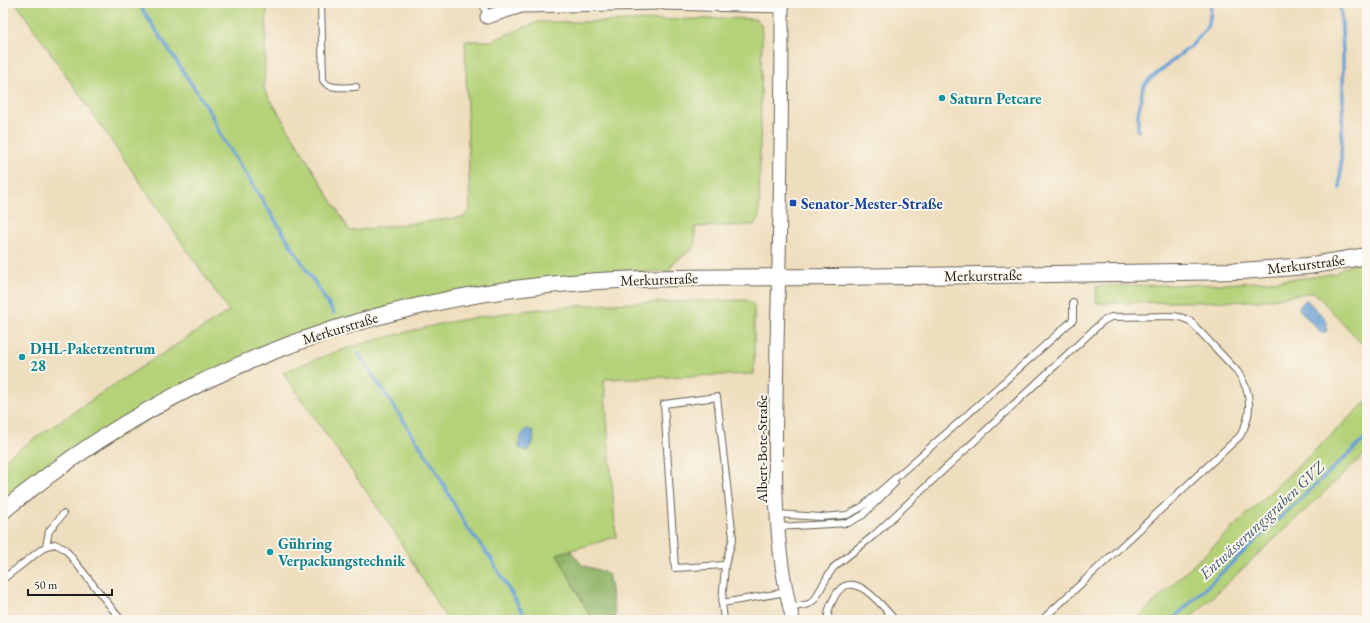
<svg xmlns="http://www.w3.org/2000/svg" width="1370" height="623" font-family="'EB Garamond',serif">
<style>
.green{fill:#b4d278;stroke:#68774a}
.forest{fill:#8fb468;stroke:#566842}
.water{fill:#659ed4;stroke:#405d78}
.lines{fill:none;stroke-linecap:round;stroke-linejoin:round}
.stream{stroke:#659ed4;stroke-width:3.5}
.service-casing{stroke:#666055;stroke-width:8}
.minor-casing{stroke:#666055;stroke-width:15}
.tertiary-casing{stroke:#666055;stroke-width:18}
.service{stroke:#fff;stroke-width:6}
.minor{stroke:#fff;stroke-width:13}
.tertiary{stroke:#fff;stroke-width:16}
.culture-dot{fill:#0f9aa8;stroke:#fbf7ec;stroke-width:1.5}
.transit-dot{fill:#1a4fb4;stroke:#fbf7ec;stroke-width:1.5}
.labels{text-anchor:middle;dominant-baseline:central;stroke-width:4;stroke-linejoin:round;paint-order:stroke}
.culture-label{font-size:15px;font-weight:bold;fill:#0d838f;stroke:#fbf7ec;text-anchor:start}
.transit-label{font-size:15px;font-weight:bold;fill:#164399;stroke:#fbf7ec;text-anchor:start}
.street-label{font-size:15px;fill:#1c1c1c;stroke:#fbf7ec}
.water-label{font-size:16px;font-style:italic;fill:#3d566f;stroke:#fbf7ec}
</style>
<rect width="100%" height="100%" fill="#fbf7ec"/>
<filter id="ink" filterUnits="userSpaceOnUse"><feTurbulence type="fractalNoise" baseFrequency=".025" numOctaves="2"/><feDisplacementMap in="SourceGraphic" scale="8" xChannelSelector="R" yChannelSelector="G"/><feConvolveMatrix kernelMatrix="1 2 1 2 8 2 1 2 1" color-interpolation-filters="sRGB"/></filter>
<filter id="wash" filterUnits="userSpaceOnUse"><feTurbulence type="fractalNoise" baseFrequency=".012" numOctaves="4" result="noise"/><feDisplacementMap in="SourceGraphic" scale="16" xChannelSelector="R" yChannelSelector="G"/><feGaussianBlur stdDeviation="0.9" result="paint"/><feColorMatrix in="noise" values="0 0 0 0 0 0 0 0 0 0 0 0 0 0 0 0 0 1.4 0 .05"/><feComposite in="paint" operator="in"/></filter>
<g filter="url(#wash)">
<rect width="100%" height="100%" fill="#efdebe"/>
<path class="green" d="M16,3h251l-3,86 86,142 114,-14 6,-7 -5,-169h26l47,-19h52l138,-4 27,1 6,5 1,13 -3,179 -5,9 -59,2v20l-23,17 -2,7 -80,3 -303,65 -284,165v-44l112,-76 114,-73z
M1367,262v87l-53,-57 -56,9 -161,2 -1,-7 1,-10 126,-2 48,-3 42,-4 23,-4 9,-7z
M746,300l6,3 2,4v67l-150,5 12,158 -58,17 34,66h-145l-55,-92 -109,-155c39,-18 81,-31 124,-41 17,-4 35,-9 53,-12 94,-17 191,-18 286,-20z
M1367,401v51l-2,2 -177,166h-53z"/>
<path class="forest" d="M570,550l12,15 26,8 8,47h-24l-35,-66z"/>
<path class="water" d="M1306,299l21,22v10l-6,2 -23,-25z
M526,429l7,2c2,7 0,13 -5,20h-2l-7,-3c-1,-7 2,-13 7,-19z"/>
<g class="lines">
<path class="stream" d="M138,3l72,109 12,26 22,33 90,142
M1340,3c6,62 2,124 0,185
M1138,131v-17l5,-27 7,-8 41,-33 15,-17 4,-11 1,-15
M359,354l75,113 32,59 24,31 37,63
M1172,620l84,-80 111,-103"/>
</g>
</g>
<g filter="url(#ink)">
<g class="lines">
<defs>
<path id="service" d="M321,3l2,77c5,10 23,7 33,7
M483,3l4,14
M777,514l44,3 26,-2 15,-8 96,-84 115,-103v-18
M777,527l71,-4 15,-8 32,-32
M46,546l3,-15 14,-17
M3,579l43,-33 9,-2 10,5 56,71
M722,603l3,-38 8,-27 -16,-141 -53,7 11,164 50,-3
M790,608l19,-4 6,-5 14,-25 5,-7 39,-31 230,-215 8,-4 63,-1 9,2 7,3 47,50c15,21 16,43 3,65l-198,184
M724,620l-2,-17 65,-11
M828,620c-1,-9 3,-16 7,-24 17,-31 47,10 60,24"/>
<path id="minor" d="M665,3l117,3
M782,3c0,114 -2,228 -5,342 -1,91 -8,187 16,275
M487,17l34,-11 134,-3"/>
<path id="tertiary" d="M3,511c15,-13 31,-24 46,-36 136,-101 298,-164 465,-186 105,-14 212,-11 318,-12 136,-2 273,-3 409,-6l66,-5 60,-10"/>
</defs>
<use href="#service" class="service-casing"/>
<use href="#minor" class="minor-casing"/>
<use href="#tertiary" class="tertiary-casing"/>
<use href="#service" class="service"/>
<use href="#minor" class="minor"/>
<use href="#tertiary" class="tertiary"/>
</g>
</g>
<g class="culture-dot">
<circle cx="942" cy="98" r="4"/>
<circle cx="22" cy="357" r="4"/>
<circle cx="270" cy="552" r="4"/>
</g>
<rect class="transit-dot" x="789" y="199" width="8" height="8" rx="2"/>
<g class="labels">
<g class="culture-label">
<text x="950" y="98">Saturn Petcare</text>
<text x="30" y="348">DHL-Paketzentrum<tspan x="30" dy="17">28</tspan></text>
<text x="278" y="543">Gühring<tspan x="278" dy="17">Verpackungstechnik</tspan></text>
</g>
<g class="transit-label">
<text x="801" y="203">Senator-Mester-Straße</text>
</g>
<g class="street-label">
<text transform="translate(1306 264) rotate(-7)">Merkurstraße</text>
<text transform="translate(983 275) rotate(-1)">Merkurstraße</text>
<text transform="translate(659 279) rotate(-2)">Merkurstraße</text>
<text transform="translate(340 328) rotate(-17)">Merkurstraße</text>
<text transform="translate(761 449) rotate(-90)">Albert-Bote-Straße</text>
</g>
<g class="water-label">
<text transform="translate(1262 520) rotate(-43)">Entwässerungsgraben GVZ</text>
</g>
</g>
<rect width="1370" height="623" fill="none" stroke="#fbf7ec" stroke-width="16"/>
<path d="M28 589v6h84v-6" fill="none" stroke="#1c1c1c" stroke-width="2"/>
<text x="34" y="589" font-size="12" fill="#1c1c1c" stroke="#fbf7ec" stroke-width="3" paint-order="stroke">50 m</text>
</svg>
